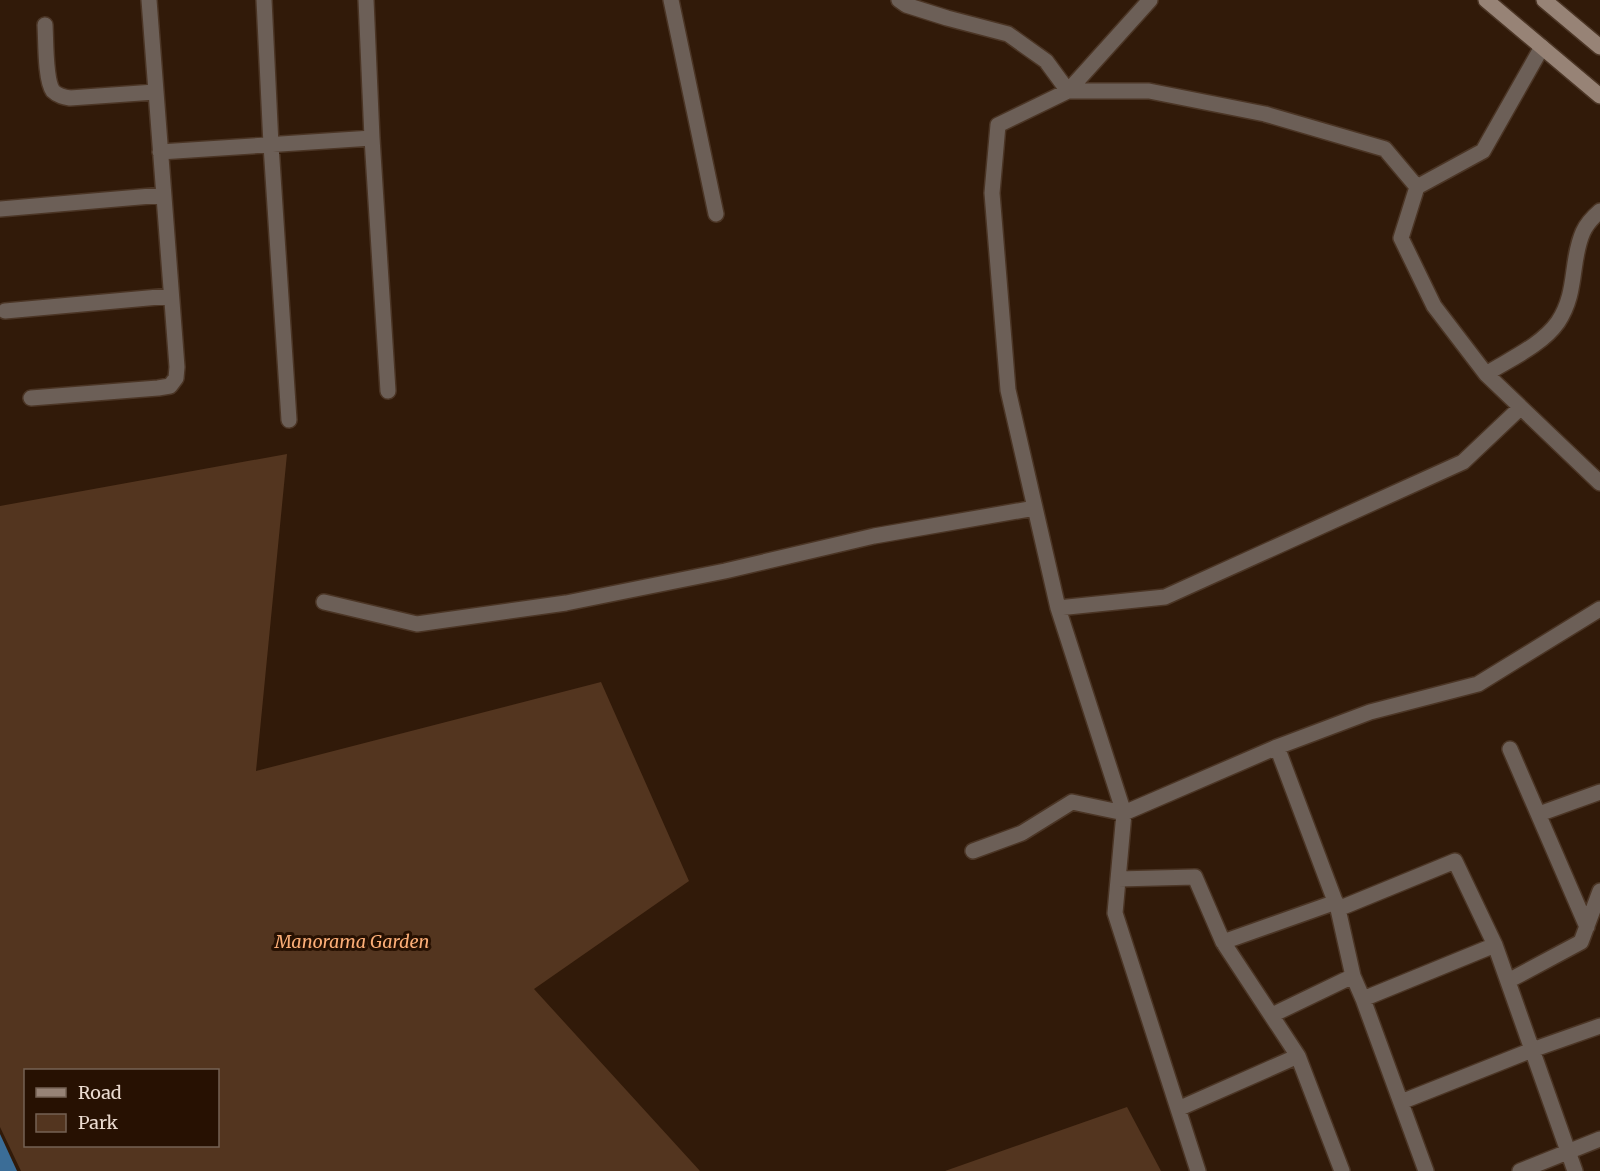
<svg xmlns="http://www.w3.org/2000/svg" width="1600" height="1171" font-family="Merriweather,serif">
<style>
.green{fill:#53351f;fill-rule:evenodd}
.water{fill:#3b6d97}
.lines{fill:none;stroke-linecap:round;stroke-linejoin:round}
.minor-casing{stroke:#4b3525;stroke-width:18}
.secondary-casing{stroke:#4b3525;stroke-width:18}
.minor{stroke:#6c5f57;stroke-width:15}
.secondary{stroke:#978376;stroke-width:15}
.labels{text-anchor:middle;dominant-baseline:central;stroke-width:6;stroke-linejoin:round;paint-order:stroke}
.park-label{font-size:18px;font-style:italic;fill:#fcae77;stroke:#271102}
</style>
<rect width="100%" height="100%" fill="#311a09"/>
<path class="green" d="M287,454l-31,317 345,-89 88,199 -155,108 166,182h-679l-21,-44v-621zM218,1070v76h-192v-76z
M1127,1107l34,64h-216z"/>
<path class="water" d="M0,1134l17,37h-17z"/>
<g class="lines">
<defs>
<path id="minor" d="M264,0l7,145 18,275
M366,0l6,138 16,253
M671,0l45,214
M899,0l7,5 41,13 61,16 38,27 22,30h81l116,23 120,35 32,38
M1150,0l-82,91 -70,34 -6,68 16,197 50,218 66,205 -9,100 83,258
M45,25c1,15 0,55 8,66 5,5 11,6 17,7l85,-6
M1542,47l-59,104 -66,36 -16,51 33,68 52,68 114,109
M160,152l212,-14
M0,209l163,-14
M5,311l165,-15
M1486,374c24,-15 56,-29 72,-52 20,-30 12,-61 25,-90 4,-9 10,-15 17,-21
M31,398l127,-10 12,-2 6,-8 1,-11 -28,-367
M324,602l93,22 149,-21 159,-32 149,-35 161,-28
M1058,608l107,-11 298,-135 57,-54
M1277,747l61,162 15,67 10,23 132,-54
M1510,749l77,178
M1539,814l61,-22
M973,851l49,-18 50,-31 52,11 153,-66 93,-35 108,-28 122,-75
M1118,879l77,-2 28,65 75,114 -120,53
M1338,909l117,-48 40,84 80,226
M1223,942l113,-40
M1508,981l73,-39 19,-51
M1363,999l63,172
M1272,1015l81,-39
M1298,1056l44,115
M1401,1102l131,-52 68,-24
M1520,1171l80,-32"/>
<path id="secondary" d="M1486,0l114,96
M1544,0l56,47"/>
</defs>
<use href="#minor" class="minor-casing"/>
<use href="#secondary" class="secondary-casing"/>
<use href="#minor" class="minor"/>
<use href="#secondary" class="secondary"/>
</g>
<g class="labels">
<g class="park-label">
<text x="352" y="941">Manorama Garden</text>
</g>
</g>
<rect x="24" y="1069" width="195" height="78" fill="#271102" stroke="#756254" stroke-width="1.5"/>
<rect x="36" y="1088" width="30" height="9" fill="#978376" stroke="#756254" stroke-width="1.5"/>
<text x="78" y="1099" font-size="18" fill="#ebdbd0">Road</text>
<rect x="36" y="1114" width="30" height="18" fill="#53351f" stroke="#756254" stroke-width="1.5"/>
<text x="78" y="1129" font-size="18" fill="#ebdbd0">Park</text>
</svg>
